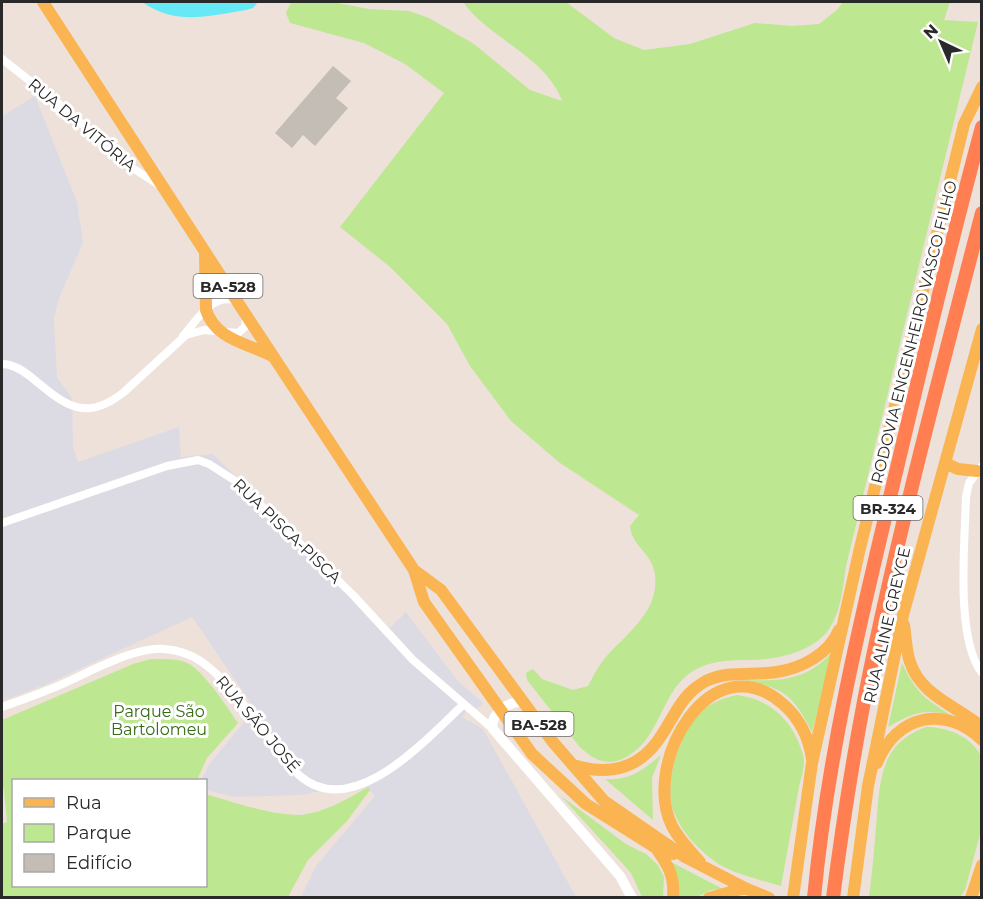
<svg xmlns="http://www.w3.org/2000/svg" width="983" height="899" font-family="Montserrat,sans-serif">
<style>
.industrial{fill:#dcdbe4}
.green{fill:#bee792}
.water{fill:#65e9f6}
.building{fill:#c4bdb6}
.lines{fill:none;stroke-linecap:round;stroke-linejoin:round}
.street{stroke:#fff;stroke-width:8}
.secondary{stroke:#fff;stroke-width:10}
.primary{stroke:#fab552;stroke-width:12}
.highway{stroke:#ff7f52;stroke-width:14}
.labels{text-anchor:middle;dominant-baseline:central;stroke-width:6;stroke-linejoin:round;paint-order:stroke}
.shield{fill:#fff;stroke:#696969;stroke-width:1.5}
.shield-label{font-size:15px;font-weight:bold;fill:#292929}
.street-label{font-size:16px;fill:#292929;stroke:#fff}
.park-label{font-size:16px;fill:#366b15;stroke:#fff}
</style>
<rect width="100%" height="100%" fill="#ede1da"/>
<path class="industrial" d="M35,96l42,106 6,41 -24,55 -5,21 3,58 15,21 1,49 5,15 101,-35 2,30 32,-3 177,174 16,-16 51,68 26,23 -5,5 -10,1 -6,8 21,12 93,168h-275l15,-31 59,-70 -15,-16 -19,7 -40,8 -67,2 -28,-7v-10h-5l10,-18 44,-53 -63,-92 -145,67 -45,17v-585z"/>
<path class="green" d="M291,2h41l37,7 40,2 20,7 45,26 56,46 32,11c-16,-45 -73,-62 -99,-99h103l48,36 30,12 46,-6 65,-21 38,3 26,-2 18,-14 6,-8h107l-6,18 34,2 -132,544c-3,21 -5,48 -19,66 -18,21 -49,27 -75,28 -22,0 -43,0 -62,13 -32,23 -29,70 -70,87 -16,6 -30,-3 -41,-14l-52,-66 -1,-7 7,-4 9,10 31,11 15,-4c5,-9 10,-20 17,-28 22,-25 58,-49 49,-88 -4,-18 -22,-24 -24,-44l9,-11 -79,-52 -49,-42 -41,-55 -23,-42 -58,-58 -49,-39 104,-134 -39,-29 -41,-21 -74,-20 -4,-10z
M833,651l-21,81c-20,-38 -27,-43 -68,-52 37,1 63,1 89,-29z
M151,659c12,0 28,-1 38,5 15,8 39,44 49,59l-31,35 -10,22h-183v106h192v-92c26,8 65,21 92,21 24,-1 50,-16 70,-28l2,3 -23,31 -39,39 -19,35 1,2h-288v-73l5,-2 -3,-31 -2,-7v-64l131,-56z
M902,663c14,30 24,37 52,54 -27,-10 -42,-4 -66,10z
M737,695c34,4 57,27 66,60 3,9 -2,23 -4,32 -6,33 -12,66 -18,99 -23,-7 -54,-13 -72,-29 -17,-14 -34,-33 -38,-56 -4,-26 9,-65 26,-85 10,-12 26,-18 40,-21z
M926,727c21,0 45,9 55,29v75l-16,59 -5,7h-91c3,-23 5,-46 7,-70 4,-43 2,-83 50,-100z
M661,755l-9,23 1,42 -48,-41c24,2 38,-9 56,-24z
M561,796l65,48 20,10 12,11 6,12 -1,20h-21l-11,-24z
M671,862l52,27 -12,1 -14,7h-18l-2,-19z"/>
<path class="water" d="M142,2h116l-5,6 -7,2c-39,6 -69,16 -104,-8z"/>
<path class="building" d="M333,66l18,15 -15,17 12,10 -33,38 -12,-11 -11,13 -17,-15z"/>
<g class="lines">
<path class="street" d="M2,59l56,44 73,64 28,18
M183,336c14,-16 30,-44 53,-35
M2,364c11,0 20,6 29,13 33,27 53,47 93,15l62,-57 18,-5 34,3 7,-6 1,-11
M982,466l-13,17 -3,14c-1,44 -11,142 16,176
M2,523l165,-57 31,-6 11,4 28,18 117,114 59,64 80,69
M2,707c17,-6 34,-12 51,-19 30,-12 80,-42 111,-39 29,2 46,17 65,38 17,19 32,41 48,61 7,9 14,20 23,28 54,46 127,-38 164,-72"/>
<path class="secondary" d="M522,702c-13,-1 -33,13 -29,27l127,147 12,22"/>
<path class="primary" d="M43,2l203,313 168,255 27,20 111,151 52,60 81,56 60,31 24,10
M205,252l1,58c10,30 41,33 66,46
M945,463l13,6 19,2
M414,570l10,32 108,152 54,50 70,44 17,6
M904,625c2,12 2,26 6,37 11,34 47,44 72,65
M877,763c19,-48 68,-59 105,-23
M573,765c38,12 69,3 90,-32 13,-20 20,-40 43,-52 23,-11 46,-5 71,-9 25,-4 52,-18 62,-42
M656,848c12,17 19,28 17,50
M700,862c-10,-12 -21,-22 -28,-36 -31,-63 39,-185 111,-122 16,14 26,34 29,55
M709,898l36,-10
M793,898l19,-135 48,-215 104,-424 18,-37
M853,898l15,-112 35,-171 79,-286
M971,898l11,-33"/>
<path class="highway" d="M814,898c13,-138 45,-272 77,-405 29,-122 58,-245 91,-366
M833,898c11,-86 25,-172 43,-256 31,-144 69,-287 106,-429"/>
</g>
<g class="labels">
<g class="shield">
<rect x="193.5" y="274" width="69" height="24" rx="4.5"/>
<rect x="853.5" y="496" width="69" height="24" rx="4.5"/>
<rect x="504.5" y="712" width="69" height="24" rx="4.5"/>
</g>
<g class="shield-label">
<text x="228" y="286">BA-528</text>
<text x="888" y="508">BR-324</text>
<text x="539" y="724">BA-528</text>
</g>
<g class="street-label">
<text transform="translate(82 125) rotate(40)">RUA DA VITÓRIA</text>
<text transform="translate(914 332) rotate(-76)">RODOVIA ENGENHEIRO VASCO FILHO</text>
<text transform="translate(287 531) rotate(44)">RUA PISCA-PISCA</text>
<text transform="translate(887 625) rotate(-77)">RUA ALINE GREYCE</text>
<text transform="translate(258 724) rotate(50)">RUA SÃO JOSÉ</text>
</g>
<g class="park-label">
<text x="159" y="711">Parque São<tspan x="159" dy="18">Bartolomeu</tspan></text>
</g>
</g>
<rect width="983" height="899" fill="none" stroke="#292929" stroke-width="6"/>
<rect x="12" y="779" width="195" height="108" fill="#ffffff" stroke="#a9a9a9" stroke-width="1.5"/>
<rect x="24" y="798" width="30" height="9" fill="#fab552" stroke="#a9a9a9" stroke-width="1.5"/>
<text x="66" y="809" font-size="18" fill="#292929">Rua</text>
<rect x="24" y="824" width="30" height="18" fill="#bee792" stroke="#a9a9a9" stroke-width="1.5"/>
<text x="66" y="839" font-size="18" fill="#292929">Parque</text>
<rect x="24" y="854" width="30" height="18" fill="#c4bdb6" stroke="#a9a9a9" stroke-width="1.5"/>
<text x="66" y="869" font-size="18" fill="#292929">Edifício</text>
<g transform="translate(941 42) rotate(316)" stroke="#ffffff" stroke-width="4.5" paint-order="stroke">
<path d="M0-4.5L10 22L0 15L-10 22Z" fill="#292929"/>
<text y="-9" font-size="16" font-weight="bold" text-anchor="middle" fill="#292929">N</text>
</g>
</svg>
